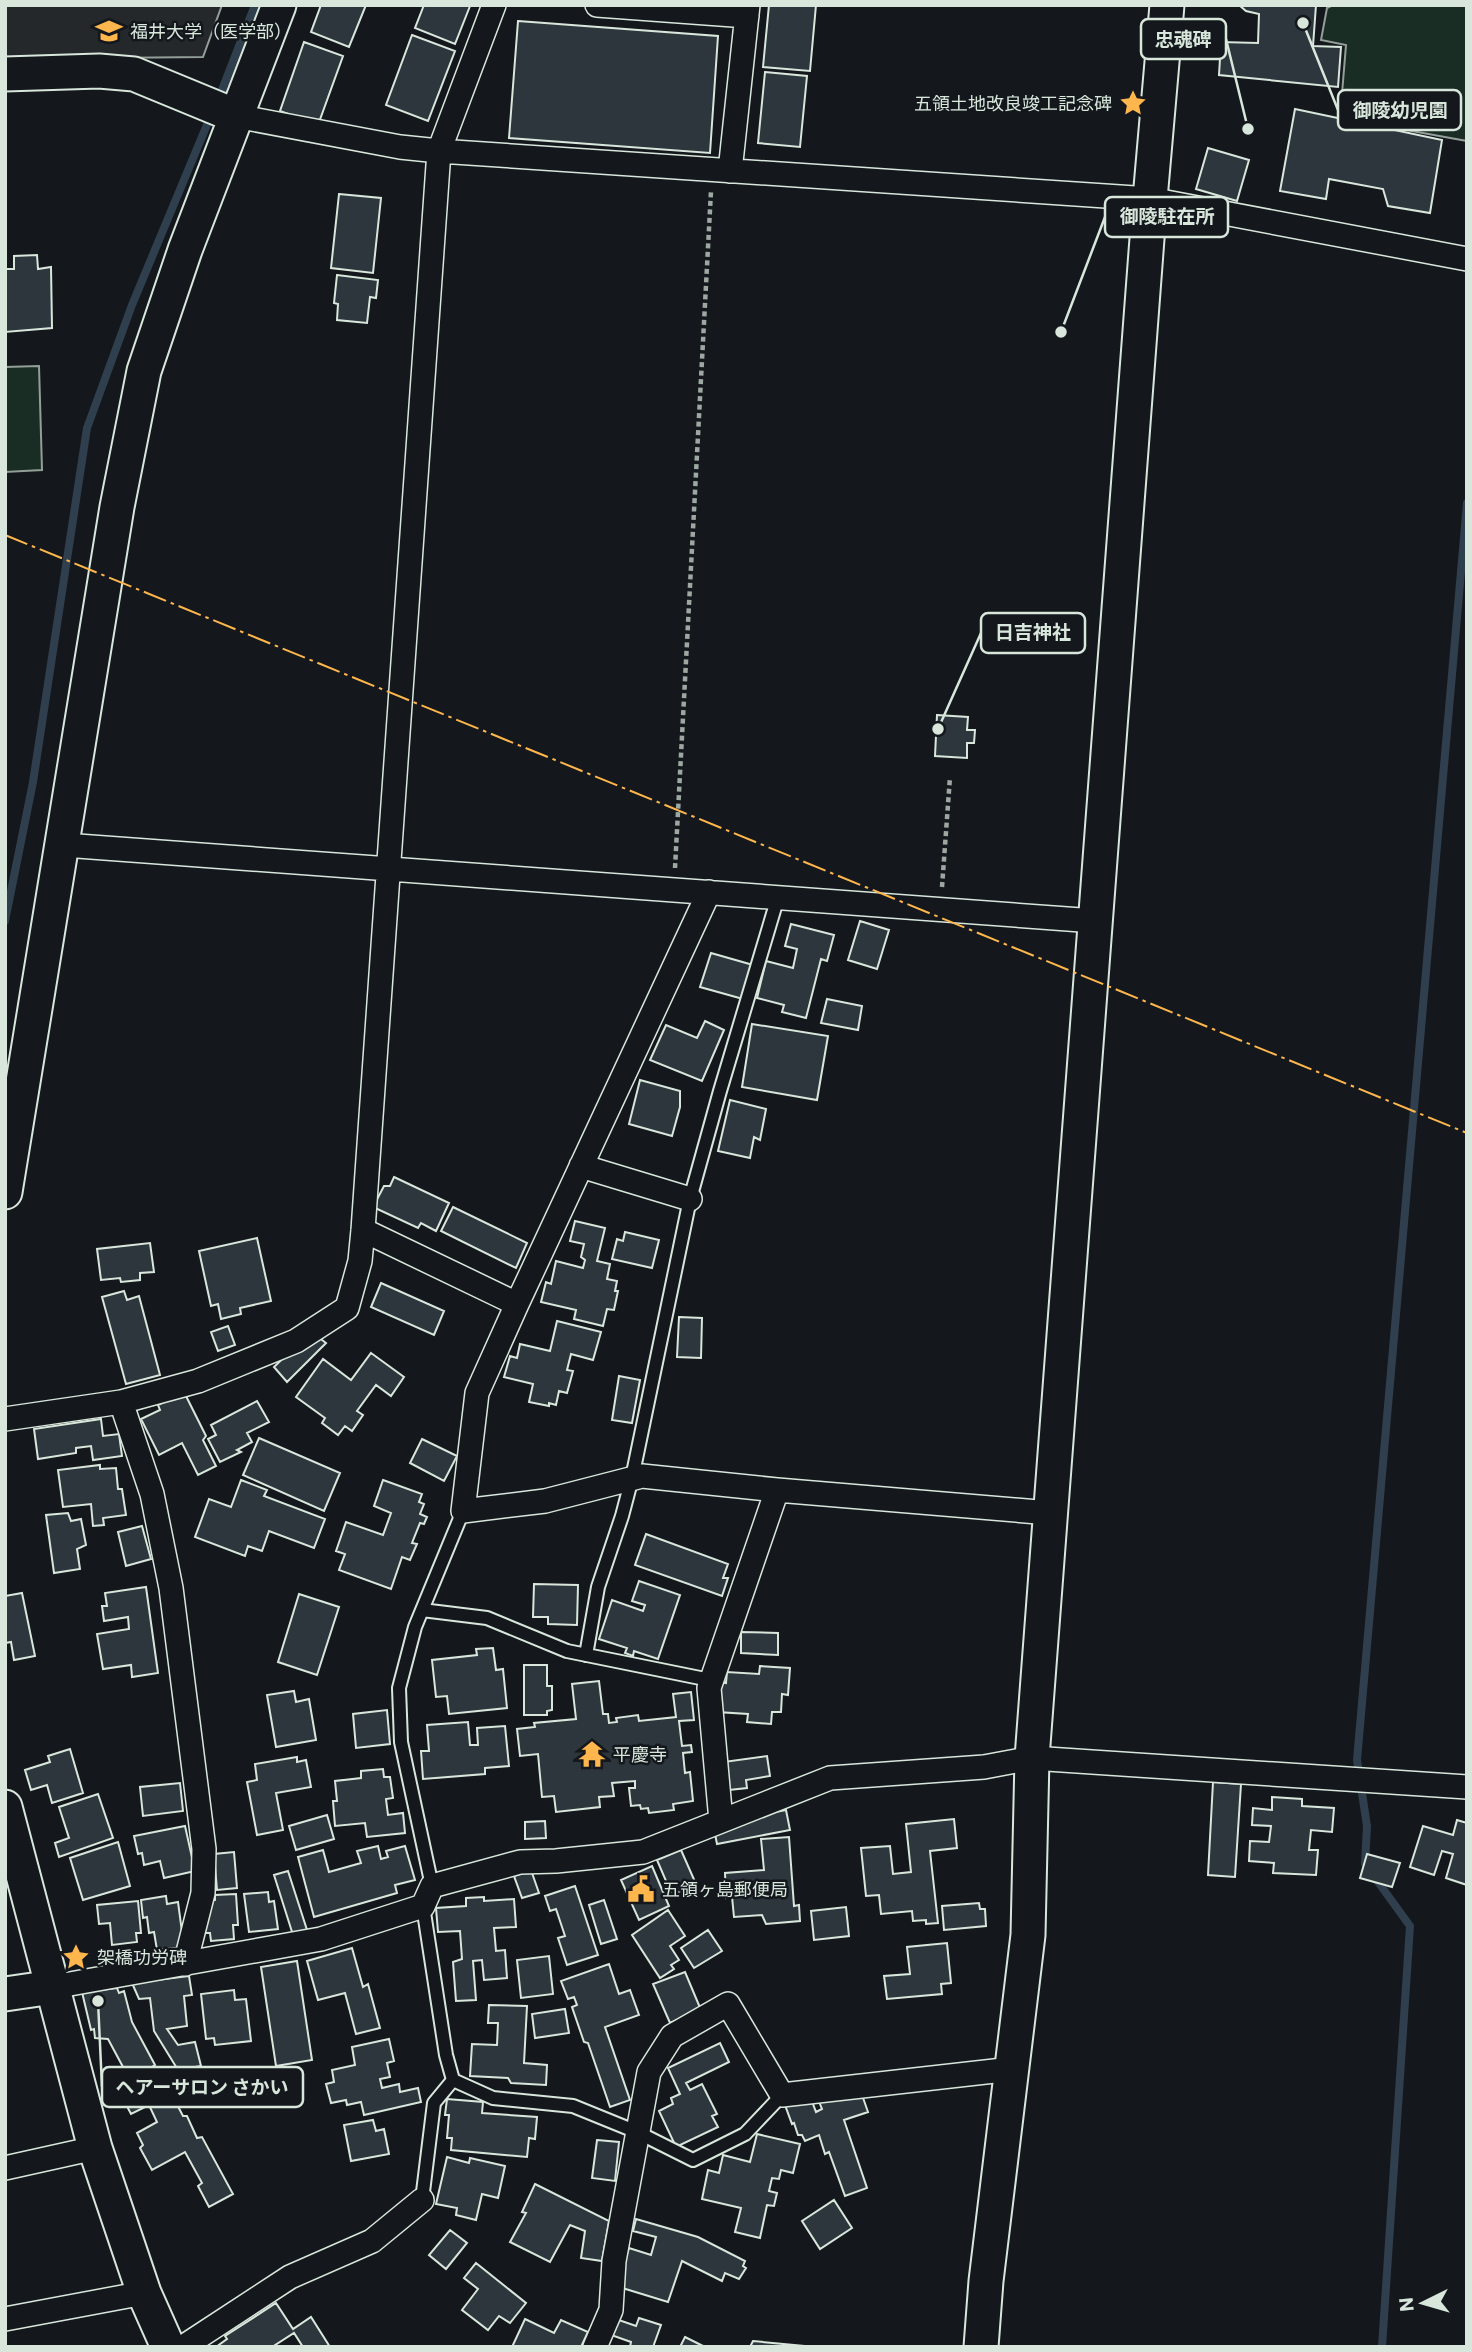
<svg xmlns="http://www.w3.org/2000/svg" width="1472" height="2352" font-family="Commissioner,'Noto Sans JP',sans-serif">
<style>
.green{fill:#1a2d24;stroke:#939e99;stroke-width:2}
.parking{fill:#24282b;stroke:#939e99;stroke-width:2}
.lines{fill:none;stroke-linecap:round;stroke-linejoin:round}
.stream{stroke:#2f3f4d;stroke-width:8}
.building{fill:#2c363c;stroke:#d8e6dc;stroke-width:2}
.lane-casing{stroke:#d8e6dc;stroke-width:16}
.street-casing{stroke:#d8e6dc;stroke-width:26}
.secondary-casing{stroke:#d8e6dc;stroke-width:37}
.path{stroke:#9da8a2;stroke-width:4.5;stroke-dasharray:5 3.5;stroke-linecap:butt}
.lane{stroke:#14181c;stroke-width:12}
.street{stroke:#14181c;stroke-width:23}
.secondary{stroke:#14181c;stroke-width:33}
.power{stroke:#ffb74d;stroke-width:2;stroke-dasharray:24 5 3.5 5;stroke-linecap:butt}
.labels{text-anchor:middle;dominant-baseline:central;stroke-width:5;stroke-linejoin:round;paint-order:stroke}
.poi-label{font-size:18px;fill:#d8e6dc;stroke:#14181c;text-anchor:start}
.leader{fill:none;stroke:#d8e6dc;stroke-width:2.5}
.callout-dot{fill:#d8e6dc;stroke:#14181c;stroke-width:2.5}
.callout{fill:#14181c;stroke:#d8e6dc;stroke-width:2.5}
.callout-label{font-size:19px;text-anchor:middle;font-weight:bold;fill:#d8e6dc}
</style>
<rect width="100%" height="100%" fill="#14181c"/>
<path class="green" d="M1333,5h134v136l-127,-23 6,-73 -25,-5 6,-32z
M39,366l3,104 -37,2v-105z"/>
<path class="parking" d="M5,5h217l-19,52 -198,2z"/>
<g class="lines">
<path class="stream" d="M218,100l37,-95
M5,921l28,-139 54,-354 45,-123 79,-190
M1382,2347l28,-421 -45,-62 2,-38 -10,-66 110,-1257"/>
</g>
<path class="building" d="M321,5h45l-17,42 -38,-15z
M424,5l46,1 -15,38 -40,-16z
M769,5h47l-6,66 -47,-4z
M1239,5h77l-3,41 28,1 -3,40 -119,-12 2,-33 37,1 1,-29 -13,-3z
M518,21l200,15 -8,117 -201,-15z
M412,35l43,16 -27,70 -42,-16z
M304,42l39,14 -25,69 -38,-14z
M765,72l42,4 -7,71 -42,-4z
M1295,109l147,31 -12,73 -42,-7 -5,-17 -54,-10 -3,20 -46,-8z
M1208,148l41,12 -12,41 -41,-12z
M339,194l42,4 -8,75 -42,-5z
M37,255l1,14 13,-2 1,61 -47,4v-63h9v-13z
M337,275l41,5 -2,18 -6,-1 -3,26 -30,-3 1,-16 -4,-1z
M937,715l31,2 -1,13h8l-1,13h-7v15l-32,-2z
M860,921l29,9 -12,39 -29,-9z
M791,924l43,11 -7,26 -6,-2 -15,59 -24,-6 2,-7 -27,-7 9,-37 27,7 4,-19 -12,-3z
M711,953l42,12 -10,34 -43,-12z
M827,999l35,7 -4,24 -37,-7z
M705,1021l19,9 -22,51 -52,-21 16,-35 31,13z
M752,1024l76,12 -11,64 -75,-13z
M640,1080l40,11v16l-8,29 -43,-12z
M730,1100l36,9 -6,31 -6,-3 -4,21 -32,-7z
M394,1177l55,26 -13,28 -15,-8 -3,5 -45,-21 11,-21h6z
M453,1207l74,36 -11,25 -75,-37z
M575,1221l30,7 -8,33 13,3 -3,15 10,2 -2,10h3l-4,19 -7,-1 -4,17 -29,-7 2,-9 -35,-8 5,-20 5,2 5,-23 27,7 2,-8 -4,-3 3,-13 -14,-3z
M625,1232l34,8 -7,28 -40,-9 5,-20 6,2z
M257,1238l14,63 -31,7 1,6 -20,5 -3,-15 -7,2 -12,-55z
M150,1243l4,29 -14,1v7l-19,2 -1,-4 -19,2 -4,-31z
M381,1283l63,28 -10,24 -63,-28z
M124,1291l3,9 12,-4 21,79 -34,9 -24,-87z
M679,1317l23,1 -1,40 -24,-1z
M557,1321l44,11 -8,28 -22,-6 -4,16 6,1 -6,22 -8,-2 -3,14 -7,-2v3l-20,-4 4,-18 -29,-7 6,-21 7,2 3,-14 30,7z
M228,1326l7,19 -17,6 -7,-19z
M317,1336l9,7 -39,39 -13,-15 29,-28z
M371,1353l33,24 -13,19 -15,-11 -19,26 6,4 -11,16 -7,-5 -7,9 -16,-12 3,-5 -29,-21 27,-38 28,21z
M619,1376l21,4 -8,43 -20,-3z
M184,1392l22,44 -3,4 13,26 -18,9 -16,-32 -23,12 -18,-36 19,-9 -2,-5z
M257,1401l12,21 -22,11 5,9 -15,8 4,2 -21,10 -12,-23 8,-4 -5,-10z
M101,1419l2,17 16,-2 3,22 -29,4 -2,-14 -15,2v5l-38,6 -4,-30z
M259,1438l81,35 -16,38 -81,-36z
M422,1439l35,17 -13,25 -34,-18z
M100,1465v4l16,-1 2,21h4l4,26 -23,3 1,7 -11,1 -2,-22 -28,3 -5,-37z
M241,1480l26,10 -3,6 61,23 -11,29 -45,-17 -7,20 -14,-5 -3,10 -50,-19 14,-38 22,8z
M383,1480l39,14 -3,8 5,2 -4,10 7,3 -3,7 -4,-1 -8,20 5,1 -7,16 -8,-3 -11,32 -52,-19 6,-16 -9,-3 10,-29 37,13 8,-22 -17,-7z
M68,1513l3,8 10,-2 5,26 -9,4 3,20 -26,4 -8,-58z
M142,1526l9,33 -25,7 -8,-34z
M646,1534l82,30 -5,14h5l-6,18 -87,-31z
M639,1581l41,14 -22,64 -24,-8 -1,5 -8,-3 2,-5 -28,-9 13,-39 31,11 2,-6 -13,-4z
M534,1584l44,1 -1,40 -29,-1v-7h-15z
M146,1587l12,86 -26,4 -1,-12 -28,4 -6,-35 32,-5 -1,-12 -24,4 -2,-15h5l-2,-13z
M22,1593l13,63 -21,4 -3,-18 -6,1v-47z
M299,1594l40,13 -22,68 -39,-13z
M741,1632l37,1v22l-37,-2z
M493,1648l3,22 7,-1 4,39 -58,6 -2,-18 -11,1 -4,-37 45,-5 -1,-6z
M524,1665h23v21h5v24l-5,1v4h-23z
M760,1666l30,2 -2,27 -6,-1 -1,18h-9l-1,12 -24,-2 1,-8 -31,-2 2,-30 7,1 1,-11 32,2z
M599,1681l4,33h5l1,9 8,-1 -1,-4 22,-3 1,6 37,-4 -3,-23 18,-2 3,28 -15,1 3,25 9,-1 1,7 -9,1 2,20 5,-1 3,29 -20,3 1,6 -25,3 -1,-5 -7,1 -1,-4 -9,1 -2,-18h6v-7l-23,2 2,13 -15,1 1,10 -44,5 -2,-16 -12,1 -4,-43 -18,2 -3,-27 18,-2 -1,-4 42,-4 -4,-35z
M294,1691l2,11 13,-3 7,41 -40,7 -9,-52z
M387,1710l3,34 -34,4 -3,-34z
M468,1722l2,23h8l-1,-17 28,-2 4,40 -24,2v6l-62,5 -2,-28h8l-2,-26z
M70,1749l13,44 -31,10 -5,-18 -16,5 -6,-20 25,-8 -2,-6z
M767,1756l3,20 -24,4 1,8 -27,3 -4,-28z
M297,1757v5l9,-2 5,27 -35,6 7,37 -26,5 -10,-53 10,-2 -2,-16z
M383,1769l1,8h6l3,21 -7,1 2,16 15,-2 2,20 -38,4 -2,-14 -30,3 -2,-25h4l-2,-20 26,-3v-7z
M1213,1782l28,2 -6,93 -27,-2z
M180,1783l3,28 -40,5 -3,-29z
M98,1794l15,44 -54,19 -4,-14 14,-5 -10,-31z
M1272,1797l30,2v7l32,2 -2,24 -21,-2 -2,20h9l-2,25 -43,-2 1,-10 -25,-2 1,-20 19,1 2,-16 -19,-1 1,-17 19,2z
M786,1810l4,20 -73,14 -4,-20z
M327,1815l7,24 -38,11 -7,-24z
M954,1819l3,29 -27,3 8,72 -12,1v-4l-13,1 -1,-10 -31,3 -2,-19 -13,1 -5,-48 29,-2 3,28 18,-2 -5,-48z
M1457,1820l10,3v62l-21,-7 7,-24 -11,-3 -8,24 -24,-8 13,-41 30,9z
M545,1821l1,17 -21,1v-17z
M185,1826l10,45 -31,7 -4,-17 -16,4 -2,-12 -4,1 -4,-18z
M789,1837l5,69 5,-1 1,16 -34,3 -4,-9 -28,2 -2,-20 -6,1 -1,-25 39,-3 -3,-31z
M118,1842l12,44 -47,14 -13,-42z
M378,1846l3,13 7,-2 -2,-6 19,-5 10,34 -20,5 2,8 -83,24 -16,-60 25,-7 6,22 32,-9 -4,-12z
M681,1850l15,34 -24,11 -15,-35z
M234,1852l3,36 -20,2 -3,-36z
M1367,1854l33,9 -8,24 -32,-9z
M652,1866l17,40 -30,14 -18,-40z
M531,1870l8,23 -17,5 -8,-22z
M288,1871l19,59 -14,5 -19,-60z
M575,1886l23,69 -31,10 -9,-27 7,-2 -9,-27 -6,2 -5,-15z
M268,1892l1,10 5,-1 4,28 -29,3 -5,-38z
M236,1894l2,31h-5l1,14 -23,2 -1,-8h-6l5,-32 6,-1v-5z
M166,1896l1,8 11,-2 6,45 -27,3 -3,-18 -5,1 -2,-16 -4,1 -2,-18z
M484,1897v4l30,-2 2,28 -22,1 2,23 9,-1 2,28 -23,2 -2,-20 -9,1 3,39 -20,1 -3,-39 9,-3 -2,-28 -22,1 -2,-24 30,-2v-8z
M604,1900l13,39 -16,5 -12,-39z
M138,1901l3,32h-5l1,9 -25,3 -2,-22 -11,1 -2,-19z
M979,1903l1,6h5l1,17 -42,4 -2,-24z
M846,1907l3,29 -35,4 -3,-29z
M668,1910l17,26 -15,10 9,14 -8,5 3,4 -14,9 -28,-43z
M708,1930l14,21 -28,17 -13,-20z
M947,1943l4,40 -10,1 1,10 -55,5 -3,-23 26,-2 -3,-27z
M352,1948l11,39 5,-3 12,44 -24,6 -11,-41 -27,7 -11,-39z
M549,1956l4,38 -32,4 -4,-38z
M297,1961l15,99 -36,6 -15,-99z
M609,1964l10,30 11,-4 9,25 -34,12 25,73 -20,7 -22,-64 -4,-1 -12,-35 5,-2 -3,-8 -6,2 -7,-18z
M685,1972l16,38 -31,13 -17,-39z
M189,1976l3,19 -8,1 3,30 -20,3 11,16 17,-3 6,24 -23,4 -24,-39 -4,-33 -11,1 -7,-16z
M117,1988l2,5 5,-2 8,31 23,43 -25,15 -22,-41 -13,-1 -1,-9 -3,1 -9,-38z
M234,1990l1,10 11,-1 5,42 -36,4 -1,-7 -8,1 -5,-45z
M489,2005l38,1 -3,57 23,2 -1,20 -35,-2 -3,-5 -38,-2 2,-32 25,1 1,-22h-10z
M565,2009l4,24 -34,5 -3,-24z
M389,2039l5,22 -7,2 3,14 -10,2 2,9 17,-4 1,8 18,-4 3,14 -57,13 -3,-13 -14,3 -1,-5 -15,3 -5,-19 8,-2 -2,-12 23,-5 -3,-18z
M720,2043l9,19 -43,21 4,7 12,-6 15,30 -5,2 6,11 -42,20 -17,-36 14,-7 -2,-6 9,-4 -12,-26z
M160,2072l23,44h4l10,22 5,-1 31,57 -24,13 -11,-21 4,-3 -17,-31 -33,18 -12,-22 3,-3 -6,-12 20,-11 -8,-17 -18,9 -11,-21z
M861,2092l7,20 -24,8 23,68 -22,8 -16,-44 -4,2 -6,-19 -14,6 -3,-6h-4l-4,-12 -2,1 -7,-19 25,-9 6,16 6,-3 -4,-10z
M447,2099l36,3 -1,11 55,4 -2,22 -6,-1 -2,19 -76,-7 1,-12h-5l2,-23h-4z
M373,2120l3,11 8,-2 5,25 -38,7 -7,-36z
M757,2134l43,10 -7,29 -12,-3 -2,9 -7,-1 -3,13 8,2 -3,13 -7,-1 -7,33 -25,-6 6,-24 -39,-9 6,-29 11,3 4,-18 27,7z
M597,2140l22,2 -4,39 -23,-3z
M447,2157l22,6 1,-5 35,8 -7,32 -16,-4 -6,26 -20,-5 1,-7 -21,-4z
M535,2184l74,37 -7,40 -21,-3 4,-27 -15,-6 -20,37 -40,-20 16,-29 -4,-1z
M834,2200l18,28 -32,21 -18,-28z
M636,2219l62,18 47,24 -2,5 3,2 -7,11 -14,-6 -3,8 -40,-20 -14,41 -52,-16 13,-38 22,7 5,-18 -23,-6z
M450,2230l17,13 -21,26 -17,-14z
M476,2263l50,40 -16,20 -11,-7 -11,14 -26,-20 16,-21 -14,-11z
M276,2303l17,26 18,-12 19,30h-27l-9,-14 -22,14h-56l11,-8 -2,-3z
M639,2318l22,7 -8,22h-23l1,-5 -20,-7 5,-16 20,7z
M525,2319l29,14 7,-13 27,12 -7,15h-69z
M685,2337l20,10h-25z
M753,2341l51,5v1h-54z"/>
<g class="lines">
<defs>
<path id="lane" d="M422,1610l65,8 80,33 143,29
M586,1655l12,-68 24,-71 10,-38 58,-279 30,-108 58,-194
M432,1886l-31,-144 -2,-54 16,-61 48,-116
M423,1906l23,149 7,25 40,18 80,8 64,26 56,28 52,-26 37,-39
M422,2200l12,-97 19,-23"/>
<path id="street" d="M597,5l150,11
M236,116l164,31 39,4 711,48 317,60
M730,171l18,-166
M64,845l1031,76
M709,892l-192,412 -40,89 -14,118 82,-10 97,-25 135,14 273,23
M581,1166l109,33
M363,1230l154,74
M121,1402l31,92 19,94 33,261 -1,44 -18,71
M5,1419l116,-17 77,-21 98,-40 51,-33 13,-47 3,-31 76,-1079 55,-146
M721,1821l-12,-133 68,-198
M53,1987l268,-48 102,-33 9,-20 88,-24 36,-1 87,-9 187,-74 154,-11 48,-9 435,29
M5,2168l90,-20
M5,2319l139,-26
M183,2347l107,-70 82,-36 50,-41
M595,2347l16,-37 3,-49 35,-189 23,-36 56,-32 54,91 230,-26"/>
<path id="secondary" d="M5,74l94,-3 35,3 102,42
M5,1192l112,-685 27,-136 41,-121 94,-245
M5,1807l90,341 49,145 24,54
M5,1994l48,-7
M981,2347l5,-66 42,-346 4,-177 118,-1559 17,-194"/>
</defs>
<use href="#lane" class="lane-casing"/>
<use href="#street" class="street-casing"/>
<use href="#secondary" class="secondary-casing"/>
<path class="path" d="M675,868l36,-677
M942,887l8,-110"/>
<use href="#lane" class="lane"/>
<use href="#street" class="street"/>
<use href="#secondary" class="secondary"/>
<path class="power" d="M5,535l1462,598"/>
</g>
<defs>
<symbol id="university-bare" viewBox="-9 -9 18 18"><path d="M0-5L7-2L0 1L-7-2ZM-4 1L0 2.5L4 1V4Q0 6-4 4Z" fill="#ffb74d" stroke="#14181c" stroke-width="2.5" paint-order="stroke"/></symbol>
<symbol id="sight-bare" viewBox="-9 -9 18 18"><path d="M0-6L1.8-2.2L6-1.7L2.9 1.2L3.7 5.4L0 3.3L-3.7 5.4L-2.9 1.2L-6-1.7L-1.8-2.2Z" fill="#ffb74d" stroke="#14181c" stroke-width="2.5" paint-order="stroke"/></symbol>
<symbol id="temple-bare" viewBox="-9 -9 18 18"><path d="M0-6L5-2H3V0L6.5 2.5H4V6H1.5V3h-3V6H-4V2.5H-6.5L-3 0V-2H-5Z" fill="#ffb74d" stroke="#14181c" stroke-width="2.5" paint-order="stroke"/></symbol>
<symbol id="civic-bare" viewBox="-9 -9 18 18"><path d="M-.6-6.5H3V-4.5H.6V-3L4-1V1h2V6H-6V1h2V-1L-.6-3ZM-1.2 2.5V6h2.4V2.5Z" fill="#ffb74d" stroke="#14181c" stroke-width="2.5" paint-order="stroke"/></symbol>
</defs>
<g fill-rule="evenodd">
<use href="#university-bare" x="90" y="12" width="38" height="38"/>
<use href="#sight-bare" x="1114" y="84" width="38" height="38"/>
<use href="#temple-bare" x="573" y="1735" width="38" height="38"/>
<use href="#civic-bare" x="622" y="1870" width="38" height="38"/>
<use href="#sight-bare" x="57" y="1938" width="38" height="38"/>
</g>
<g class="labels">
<g class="poi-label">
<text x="130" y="31">福井大学（医学部）</text>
<text x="1112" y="103" text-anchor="end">五領土地改良竣工記念碑</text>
<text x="613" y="1754">平慶寺</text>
<text x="662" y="1889">五領ヶ島郵便局</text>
<text x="97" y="1957">架橋功労碑</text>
</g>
</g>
<path class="leader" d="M1248 129L1226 39M1303 23L1338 110M1061 332L1105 217M938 729L981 633M98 2001L102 2087"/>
<g class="callout-dot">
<circle cx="1248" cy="129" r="7"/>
<circle cx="1303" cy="23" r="7"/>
<circle cx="1061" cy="332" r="7"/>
<circle cx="938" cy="729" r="7"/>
<circle cx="98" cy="2001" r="7"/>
</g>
<g class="callout">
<rect x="1141" y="19" width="85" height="40" rx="7"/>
<rect x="1338" y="90" width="123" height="40" rx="7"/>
<rect x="1105" y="197" width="123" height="40" rx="7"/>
<rect x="981" y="613" width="104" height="40" rx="7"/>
<rect x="102" y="2067" width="201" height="40" rx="7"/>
</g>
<g class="callout-label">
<text x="1183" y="46">忠魂碑</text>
<text x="1400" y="117">御陵幼児園</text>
<text x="1167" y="223">御陵駐在所</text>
<text x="1033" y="639">日吉神社</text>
<text x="202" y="2094">ヘアーサロン さかい</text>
</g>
<rect width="1472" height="2352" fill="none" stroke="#d8e6dc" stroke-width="14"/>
<g transform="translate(1423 2303) rotate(265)" stroke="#14181c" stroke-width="5" paint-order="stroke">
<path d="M0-5L12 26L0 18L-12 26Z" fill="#d8e6dc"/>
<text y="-10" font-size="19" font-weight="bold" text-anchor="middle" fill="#d8e6dc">N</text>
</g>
</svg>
